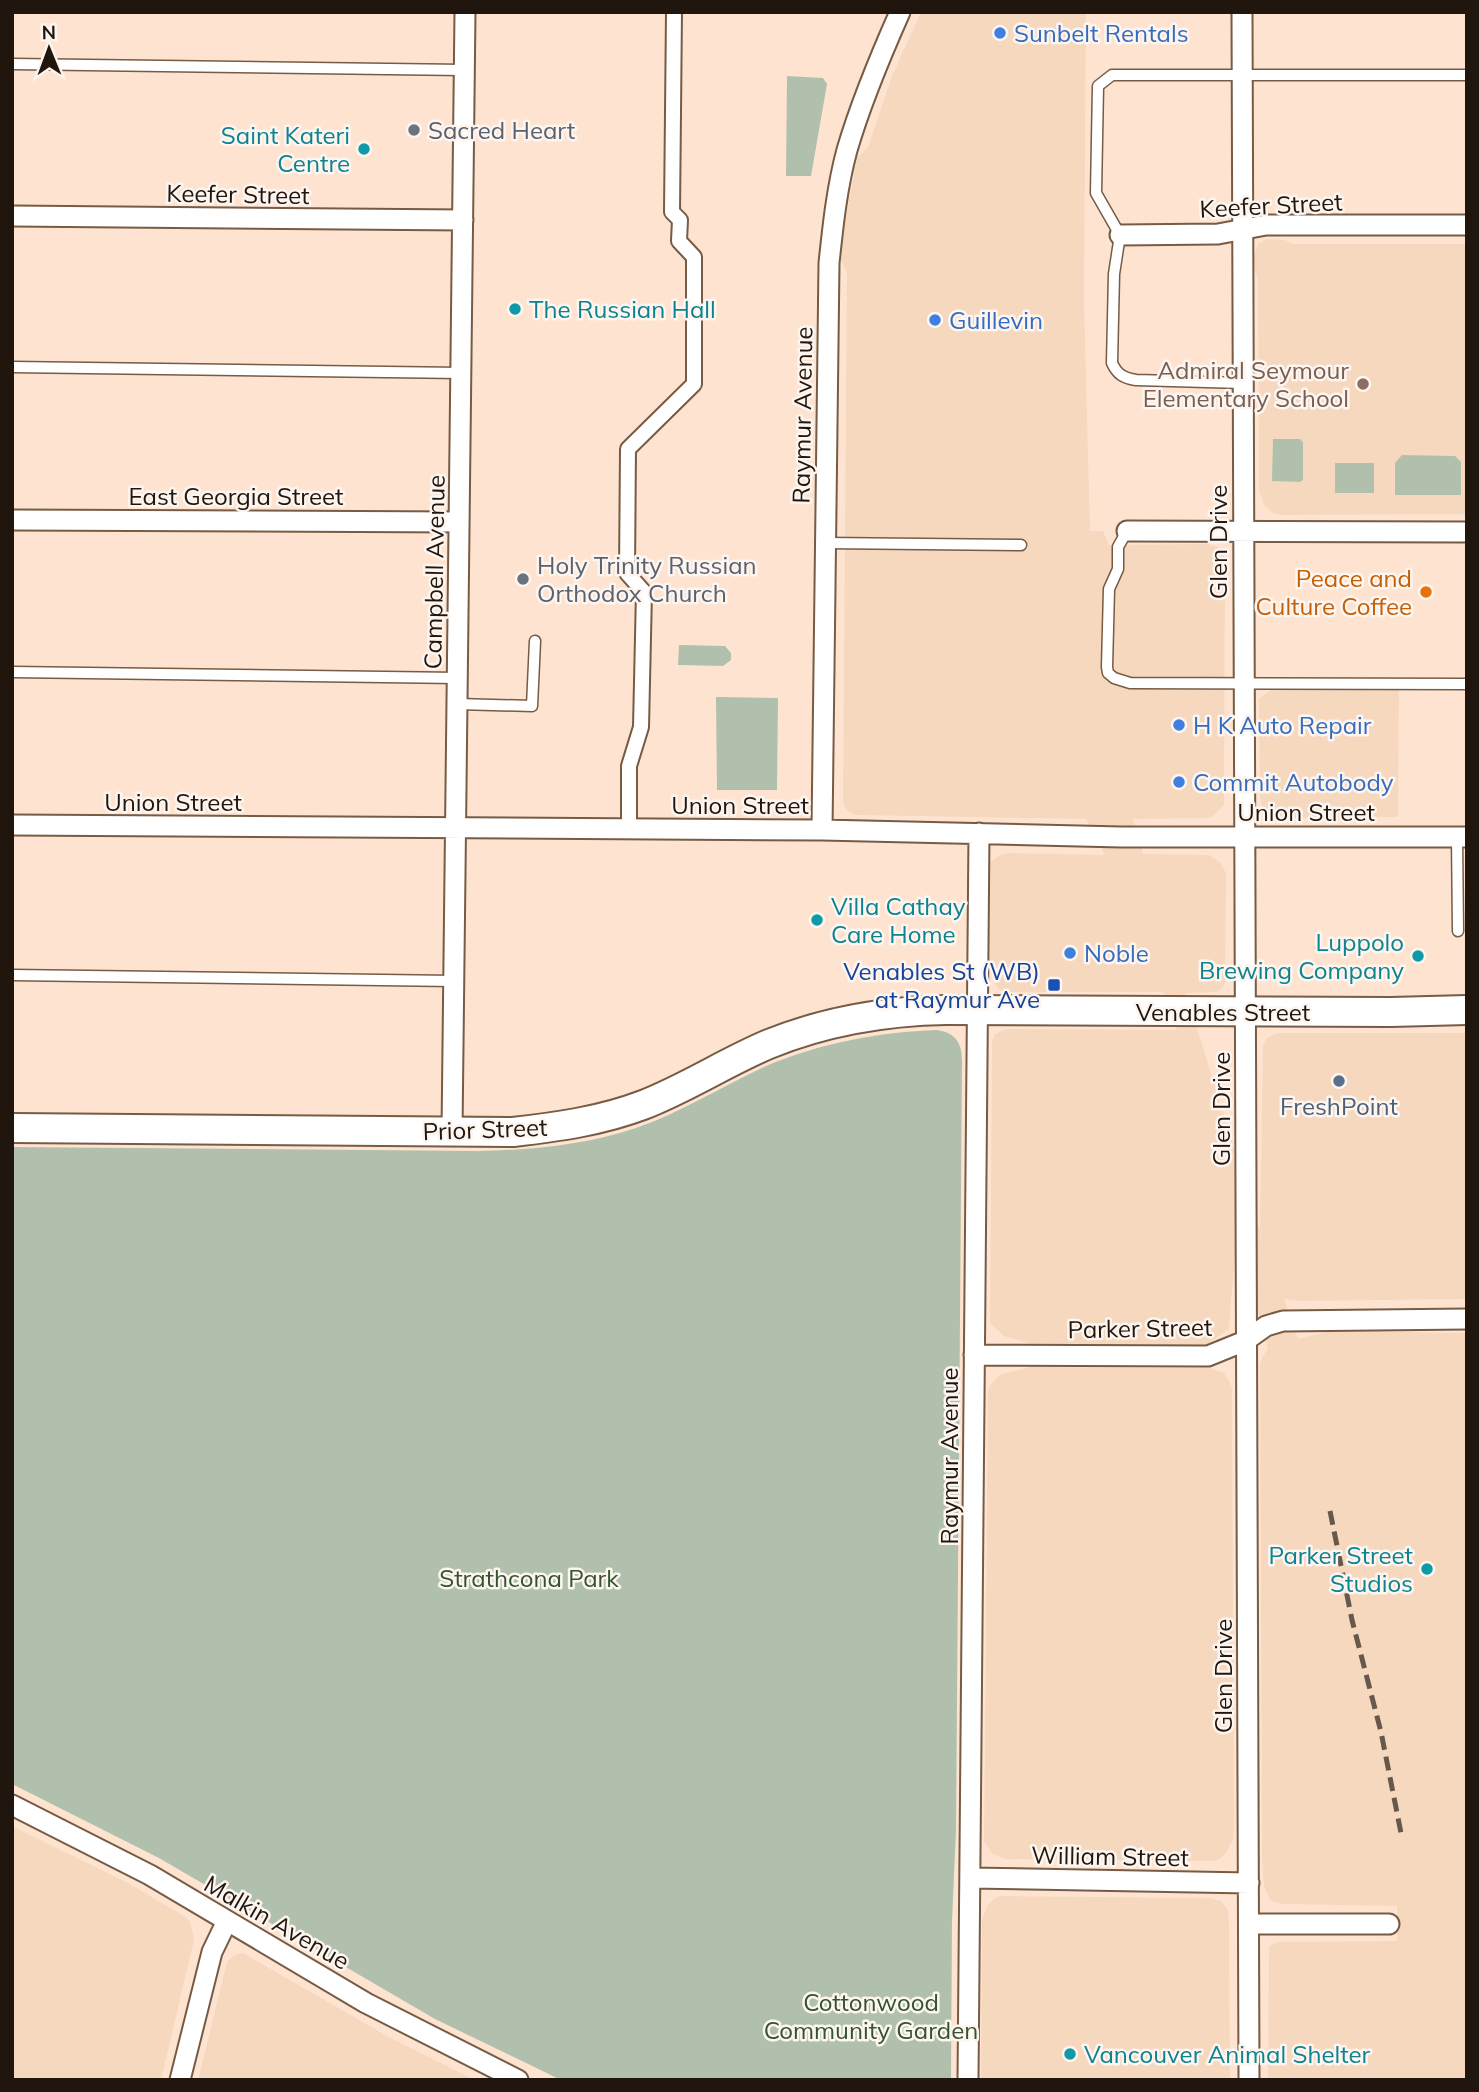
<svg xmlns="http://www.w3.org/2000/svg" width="1479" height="2092" font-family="Mulish,sans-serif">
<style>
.built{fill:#f6d8bf}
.green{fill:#b0c0ac}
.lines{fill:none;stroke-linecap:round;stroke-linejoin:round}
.service-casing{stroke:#765b45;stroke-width:13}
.pedestrian-casing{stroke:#765b45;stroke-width:18}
.minor-casing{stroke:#765b45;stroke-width:23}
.secondary-casing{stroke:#765b45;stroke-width:32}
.service{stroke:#fff;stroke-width:10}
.pedestrian{stroke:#fff;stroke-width:14}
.minor{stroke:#fff;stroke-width:19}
.secondary{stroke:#fff;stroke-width:28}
.rail{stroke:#67584b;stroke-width:5;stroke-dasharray:14 7;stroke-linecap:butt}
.shop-dot{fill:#3f7fe0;stroke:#fcf5f0;stroke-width:2.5}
.worship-dot{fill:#6b7280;stroke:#fcf5f0;stroke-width:2.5}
.culture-dot{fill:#0f9aa8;stroke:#fcf5f0;stroke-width:2.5}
.education-dot{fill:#8d6e63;stroke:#fcf5f0;stroke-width:2.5}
.food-dot{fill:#e8710a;stroke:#fcf5f0;stroke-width:2.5}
.transit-dot{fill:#1a4fb4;stroke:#fcf5f0;stroke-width:2.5}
.service-dot{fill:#5c6f8a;stroke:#fcf5f0;stroke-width:2.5}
.labels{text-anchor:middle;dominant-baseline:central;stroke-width:5;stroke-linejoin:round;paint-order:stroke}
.shop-label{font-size:24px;fill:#366cbe;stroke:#fcf5f0;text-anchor:start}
.worship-label{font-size:24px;fill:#5b616d;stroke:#fcf5f0;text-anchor:start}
.culture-label{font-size:24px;fill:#0d838f;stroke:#fcf5f0;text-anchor:end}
.street-label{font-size:24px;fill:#21160d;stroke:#fcf5f0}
.education-label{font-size:24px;fill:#785e54;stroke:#fcf5f0;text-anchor:end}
.food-label{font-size:24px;fill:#c56008;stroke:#fcf5f0;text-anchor:end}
.transit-label{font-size:24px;fill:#164399;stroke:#fcf5f0;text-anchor:end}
.service-label{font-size:24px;fill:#4e5e75;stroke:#fcf5f0}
.park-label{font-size:24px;fill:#35542e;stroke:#fcf5f0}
</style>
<rect width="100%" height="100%" fill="#fee4d0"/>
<path class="built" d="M921,12h165l-2,287 6,232h13l6,14 99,-1 10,3 7,10 -1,248 -11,11 -8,2 -72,1 10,35 66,1 11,7 6,11 -1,108 -2,6 -7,5 -30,1 74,238 3,-186 4,-7 11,-5h189v266l-168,2 -15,-2 14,40 33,-8 136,2v747h-199l1,-132 2,-3 7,-3 119,-1v-35l-114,-2 -12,-3 -7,-14 -2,-29 -2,-492 2,-8 6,-10 -32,-108 -7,89 -24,17 -170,-1 -31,-9 -14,-13 2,-281 3,-8 12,-5 170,1 -14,-38h-152l-9,-1 -6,-5 -10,-34 2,-88 12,-9 9,-2 96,2 -19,-36 -231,-4 -8,-4 -4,-8 4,-530 -6,-13 1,-22 15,-80 11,-11 24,-71z
M1266,239l19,1 8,4h174v270l-186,1 -8,-2 -9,-8 -5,-14 -1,-213 -4,-9v-13l4,-12z
M1270,683l129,1 -1,133 -114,1 -17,-6 -6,-7 -1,-9 -1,-98 11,-7z
M1030,1367l178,1 15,4 7,10 2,6 2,436 -1,15 -7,14 -6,6 -7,2 -208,-2 -12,-5 -9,-12 4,-448 1,-7 10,-12z
M12,1826l116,57 56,33 7,7 3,17 -33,140h-149z
M1003,1896l208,2 10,3 7,9 1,12 1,158h-249l1,-160 6,-16 9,-7z
M243,1953l144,83 88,44h-277l29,-118 8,-7z"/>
<path class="green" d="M787,76l36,2 4,6 -16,92h-25z
M1273,439h27l3,3v38l-3,2 -28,-1z
M1402,455l53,1 6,6v33h-66v-32z
M1335,463h39v30h-39z
M679,645l46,1 6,7v7l-8,6 -45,-1z
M716,697l62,1 -1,92h-60z
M937,1030c20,3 25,14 25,32l-6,768 -4,91 -1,159h-390l-126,-61 -276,-161 -147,-74v-637l466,4c54,-1 107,-6 158,-23 46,-16 86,-42 130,-62 55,-23 113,-34 171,-36z"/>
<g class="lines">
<defs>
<path id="service" d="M12,64l452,6
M12,367l450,6
M1242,383l-106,-3c-13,-2 -19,-6 -24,-17l2,-89 6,-39 -24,-42 2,-107 14,-11h355
M1127,531l-9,16v22l-9,20 -2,78 1,6 6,5 16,5 337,1
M825,543l196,2
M12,672l446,6
M457,704l75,2 3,-65
M1457,837l1,94
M12,975l442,6"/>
<path id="pedestrian" d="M629,830v-64l12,-39 3,-135 -17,-19 1,-124 66,-65v-127l-15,-16 1,-21 -8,-8 2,-200"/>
<path id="minor" d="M1242,12l7,2068
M12,216l451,4
M1120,235l98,-1 48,-9h201
M12,520l447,2
M1127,531l340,1
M12,825l810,5 299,7h346
M822,830l7,-567c4,-38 8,-76 18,-113 14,-48 33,-93 53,-138
M452,1132l13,-1120
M974,1355l234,1 37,-15 21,-15 17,-5 184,-2
M12,1805l138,70 216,128 152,77
M970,1878l279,5
M1249,1924h140
M180,2080l32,-128 15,-31
M968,2080l11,-1247"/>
<path id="secondary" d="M12,1128l501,4c44,-5 88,-11 130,-27 44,-17 83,-43 126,-61 57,-23 116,-33 177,-34l445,2 76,-2"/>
</defs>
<use href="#service" class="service-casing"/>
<use href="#pedestrian" class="pedestrian-casing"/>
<use href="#minor" class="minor-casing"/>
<use href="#secondary" class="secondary-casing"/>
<use href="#service" class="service"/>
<use href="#pedestrian" class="pedestrian"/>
<use href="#minor" class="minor"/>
<use href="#secondary" class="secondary"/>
<path class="rail" d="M1330,1511l22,109 29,112 20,101"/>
</g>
<g class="shop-dot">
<circle cx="1000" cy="33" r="7"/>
<circle cx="935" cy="320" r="7"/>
<circle cx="1179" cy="725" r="7"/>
<circle cx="1179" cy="782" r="7"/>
<circle cx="1070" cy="953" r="7"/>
</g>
<g class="worship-dot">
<circle cx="414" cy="130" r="7"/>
<circle cx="523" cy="579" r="7"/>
</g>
<g class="culture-dot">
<circle cx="364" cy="149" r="7"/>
<circle cx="515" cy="309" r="7"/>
<circle cx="817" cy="920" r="7"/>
<circle cx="1418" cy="956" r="7"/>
<circle cx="1427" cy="1569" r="7"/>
<circle cx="1070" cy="2054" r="7"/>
</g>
<circle class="education-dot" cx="1363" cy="384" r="7"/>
<circle class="food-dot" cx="1426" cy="592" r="7"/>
<rect class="transit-dot" x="1047" y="978" width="14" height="14" rx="3.5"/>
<circle class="service-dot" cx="1339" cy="1081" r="7"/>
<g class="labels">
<g class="shop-label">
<text x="1014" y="33">Sunbelt Rentals</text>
<text x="949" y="320">Guillevin</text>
<text x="1193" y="725">H K Auto Repair</text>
<text x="1193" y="782">Commit Autobody</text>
<text x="1084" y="953">Noble</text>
</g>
<g class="worship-label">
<text x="428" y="130">Sacred Heart</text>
<text x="537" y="565">Holy Trinity Russian<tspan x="537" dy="28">Orthodox Church</tspan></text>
</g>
<g class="culture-label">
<text x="350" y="135">Saint Kateri<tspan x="350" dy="28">Centre</tspan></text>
<text x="529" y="309" text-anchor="start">The Russian Hall</text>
<text x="831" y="906" text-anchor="start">Villa Cathay<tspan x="831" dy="28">Care Home</tspan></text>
<text x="1404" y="942">Luppolo<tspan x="1404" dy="28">Brewing Company</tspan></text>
<text x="1413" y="1555">Parker Street<tspan x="1413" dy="28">Studios</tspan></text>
<text x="1084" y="2054" text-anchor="start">Vancouver Animal Shelter</text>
</g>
<g class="street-label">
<text transform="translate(238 194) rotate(1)">Keefer Street</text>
<text transform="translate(1271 205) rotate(-3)">Keefer Street</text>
<text transform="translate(802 415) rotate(-89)">Raymur Avenue</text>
<text x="236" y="496">East Georgia Street</text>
<text transform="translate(1218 542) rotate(-90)">Glen Drive</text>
<text transform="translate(434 572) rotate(-89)">Campbell Avenue</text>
<text x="173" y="802">Union Street</text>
<text x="740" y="805">Union Street</text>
<text x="1306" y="812">Union Street</text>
<text x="1223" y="1012">Venables Street</text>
<text transform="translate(1221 1109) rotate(-90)">Glen Drive</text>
<text transform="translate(485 1129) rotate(-2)">Prior Street</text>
<text transform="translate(1140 1328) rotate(-1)">Parker Street</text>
<text transform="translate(949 1456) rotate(-90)">Raymur Avenue</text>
<text transform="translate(1223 1676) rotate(-90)">Glen Drive</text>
<text transform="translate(1110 1856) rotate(1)">William Street</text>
<text transform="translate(277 1922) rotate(30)">Malkin Avenue</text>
</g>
<g class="education-label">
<text x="1349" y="370">Admiral Seymour<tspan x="1349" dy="28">Elementary School</tspan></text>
</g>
<g class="food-label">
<text x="1412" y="578">Peace and<tspan x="1412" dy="28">Culture Coffee</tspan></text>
</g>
<g class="transit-label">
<text x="1040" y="971">Venables St (WB)<tspan x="1040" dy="28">at Raymur Ave</tspan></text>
</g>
<g class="service-label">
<text x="1339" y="1106">FreshPoint</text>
</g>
<g class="park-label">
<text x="529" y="1578">Strathcona Park</text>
<text x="871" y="2002">Cottonwood<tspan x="871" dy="28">Community Garden</tspan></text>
</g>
</g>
<rect width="1479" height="2092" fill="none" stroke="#21160d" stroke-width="28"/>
<g transform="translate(49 49) rotate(359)" stroke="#fcf5f0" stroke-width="5" paint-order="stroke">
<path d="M0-5L12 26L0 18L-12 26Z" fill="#21160d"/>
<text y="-10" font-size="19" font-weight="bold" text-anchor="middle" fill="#21160d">N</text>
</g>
</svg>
